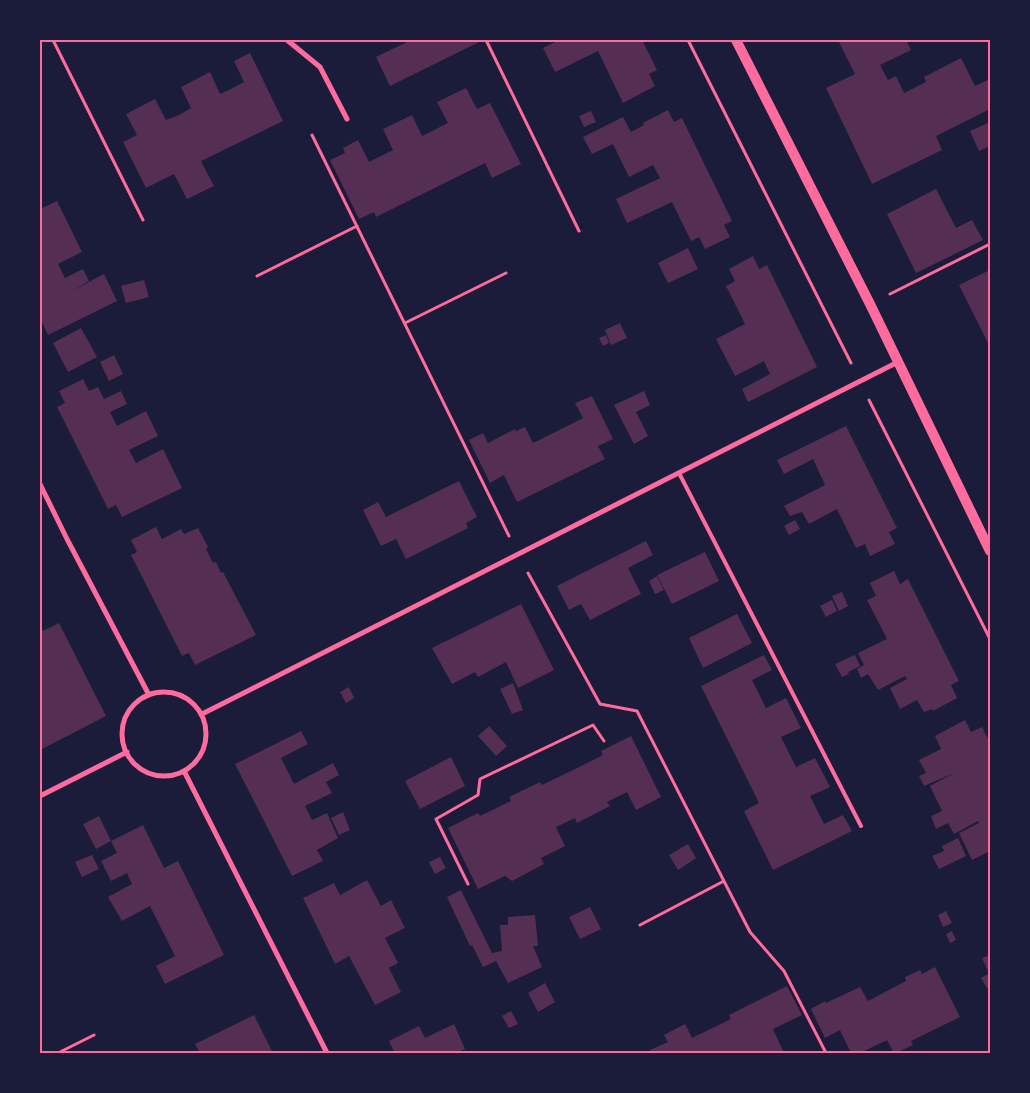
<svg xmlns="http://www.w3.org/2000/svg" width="1030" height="1093" font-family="Helvetica,sans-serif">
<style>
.building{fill:#542f53}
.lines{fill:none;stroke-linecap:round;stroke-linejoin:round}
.path{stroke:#ff6b9d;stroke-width:3}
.service{stroke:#ff6b9d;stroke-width:4}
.minor{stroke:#ff6b9d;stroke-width:5}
.secondary{stroke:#ff6b9d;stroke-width:10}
.neatline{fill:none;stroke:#ff6b9d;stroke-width:2}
</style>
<rect width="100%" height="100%" fill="#1b1b3a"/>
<path class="building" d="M411,40h67l1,2 -89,44 -14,-29z
M559,40h83l15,30 -8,4 6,12 -32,17 -25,-52 -43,21 -12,-24z
M838,40h68l5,10 -31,15 8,15 8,-4 8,17 22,-11 -2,-5 37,-19 14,28 15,-7v30l-54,27 6,14 -70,34 -46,-96 29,-14z
M250,53l33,68 -82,40 13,25 -27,13 -13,-25 -28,14 -23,-46 14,-7 -11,-21 29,-15 11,21 13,-5 12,-7 -10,-21 29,-15 10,22 13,-6 11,-6 -10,-21z
M466,88l11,21 13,-6 31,61 -29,14 -7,-15 -109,54 -2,-5 -15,7 -29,-59 15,-7 -2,-5 15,-8 11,22 24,-12 -10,-21 29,-14 10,21 26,-13 -11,-21z
M668,110l6,12 8,-4 50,103 -8,4 6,12 -25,12 -6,-12 -8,4 -19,-39 -45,21 -11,-24 44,-21 -7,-13 -24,12 -16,-33 -21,10 -9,-17 40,-20 8,15 13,-7 -1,-2z
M591,111l5,11 -12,5 -5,-11z
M990,122v24l-11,5 -9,-20z
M936,189l20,39 16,-8 11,20 -67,33 -29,-59z
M57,201l25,51 -24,12 7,14 18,-9 6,12 -17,10 32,-17 13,27 -69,34 -8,-17v-109z
M688,248l10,21 -30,14 -10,-20z
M753,256l6,13 8,-4 50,102 -69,35 -6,-13 28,-15 -6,-13 -29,15 -19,-37 29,-15 -19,-38 9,-5 -6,-12z
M990,270v72l-2,1 -29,-58z
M144,280l5,17 -23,6 -5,-17z
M620,323l7,15 -16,7 -6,-15z
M81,328l16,29 -29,15 -15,-29z
M606,335l3,8 -6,3 -4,-8z
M114,355l9,19 -14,7 -9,-19z
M83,379l6,12 9,-4 6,12 17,-8 6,13 -17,8 7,14 29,-15 12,25 -29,14 7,13 27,-14 19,39 -60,29 -6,-12 -8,4 -51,-102 8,-4 -6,-12z
M644,391l6,14 -14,7 12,24 -14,8 -20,-39z
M592,396l21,43 -15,7 7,13 -88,43 -13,-27 -14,8 -21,-43 14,-7 5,10 27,-14 1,2 9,-4 8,16 50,-25 -8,-15z
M846,426l51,102 -8,4 6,12 -25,12 -5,-12 -9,4 -19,-39 -28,15 -7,-12 -12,4 -6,-10 41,-21 -12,-26 -29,15 -7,-14z
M459,481l18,36 -11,6 2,5 -62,31 -10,-20 -15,7 -18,-36 15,-8 8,15z
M795,520l5,9 -11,6 -5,-9z
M156,527l6,12 19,-10 3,5 14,-6 10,19 -2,2 7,14 3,-1 5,11 2,-1 33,63 -61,30 -6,-12 -7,3 -51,-101 6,-3 -6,-12z
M646,541l7,14 -25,13 13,26 -51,26 -9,-16 -12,6 -12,-24z
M705,552l14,29 -47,23 -15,-29z
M894,571l6,13 8,-5 51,102 -8,4 6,13 -24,13 -1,-2 -8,3 -7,-12 -17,9 -10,-21 17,-9 -2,-3 -27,14 -10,-16 -7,4 -4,-9 7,-4 -6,-12 29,-14 -20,-39 9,-4 -6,-13z
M657,576l7,14 -9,4 -6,-13z
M842,592l6,14 -9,5 -7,-15z
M832,600l5,11 -11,6 -6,-11z
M521,604l33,66 -36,18 -12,-26 -28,15 -3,-5 -23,12 -20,-36z
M737,614l15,29 -49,25 -14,-30z
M59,623l47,93 -66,34v-125l3,6z
M764,655l8,15 -20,10 14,28 20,-10 15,30 -20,9 15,30 19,-9 15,29 -20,9 14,28 19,-9 9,16 -79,39 -29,-59 15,-8 -58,-117z
M855,655l5,11 -12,6 1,2 -7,3 -7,-13z
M513,683l10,27 -11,4 -12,-25z
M349,687l5,11 -8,5 -6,-11z
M965,720l6,12 11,-5 8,16v108l-18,9 -13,-27 20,-10 -1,-2 -24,13 -6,-11 -12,6 -5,-13 11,-5 -12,-25 24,-13 -30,13 -5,-10 7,-3 -7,-13 22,-11 -6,-13z
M489,726l18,20 -11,10 -18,-20z
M301,731l7,13 -27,14 13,26 39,-21 6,12 -13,7 6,11 -27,13 7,14 15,-7 11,25 -21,12 6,11 -31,15 -57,-112z
M631,736l30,61 -25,13 -9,-18 -20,10 3,4 -33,17 -2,-5 -19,9 9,19 -24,12 3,6 -32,17 -7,-5 -27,13 -30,-61 30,-15 2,3 31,-15 -2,-4 31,-15 2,3 29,-14 32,-16 -2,-4z
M451,757l14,29 -45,23 -15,-28z
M343,812l7,18 -11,5 -8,-17z
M99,816l12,25 -15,8 -13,-25z
M143,825l21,43 14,-7 46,94 -59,29 -9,-18 19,-10 -25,-50 -28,15 -14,-24 24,-13 -5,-11 -16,8 -10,-20 16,-8 -6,-12z
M958,838l8,18 -27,13 -7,-13 12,-5 -2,-5z
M688,844l8,14 -18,12 -9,-15z
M92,855l7,14 -17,8 -7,-15z
M440,857l6,11 -11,6 -6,-12z
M367,880l14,26 10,-6 14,28 -20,10 13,25 -9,5 12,24 -26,13 -26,-49 -14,8 -32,-66 31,-15 6,12z
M461,890l31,63 10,-2 -2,-26h8v-8l27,-2 3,31h-5l9,21 -34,16 -12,-22 -13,6 -11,-22 -2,1 -23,-49z
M590,907l11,22 -21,10 -11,-22z
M946,911l6,12 -9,4 -5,-12z
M952,931l4,9 -6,3 -4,-9z
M990,955v15l-2,1 -6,-13z
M935,967l25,50 -49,24 2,4 -17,8h-2l-7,-13 -27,13h-9l-11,-23 -15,8 -14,-29 14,-8 1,2 34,-16 8,14 38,-20 -1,-4 15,-7 2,4z
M990,973v14l-3,1 -6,-10z
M545,983l10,19 -17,10 -10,-19z
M787,986l15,29 -29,14 11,24h-133l-1,-3 18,-8 -4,-7 21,-11 7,14 39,-19 -2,-4z
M511,1011l7,13 -9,4 -7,-12z
M254,1015l19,38h-73l-5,-9z
M454,1024l11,25 -9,4h-61l-6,-12 30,-15 6,12z"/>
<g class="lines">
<path class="path" d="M53,40l90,180
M486,40l93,191
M688,40l163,323
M312,135l197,401
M257,276l100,-50
M890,294l100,-50
M405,323l101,-50
M869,400l121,239
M528,573l72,131 37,7 113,221 34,39 42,82
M468,884l-32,-65 42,-24 2,-16 113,-54 11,16
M640,925l84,-44
M58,1053l36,-18"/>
<path class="service" d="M679,473l182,353"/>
<path class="minor" d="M287,40l33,27 27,52
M40,484l27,55 82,156
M122 734a42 42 0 1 1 84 0a42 42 0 1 1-84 0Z
M202,714l696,-352
M184,771l143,282
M40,796l87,-44"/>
<path class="secondary" d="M736,40l134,264 120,247"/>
</g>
<rect width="1030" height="1093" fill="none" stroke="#1b1b3a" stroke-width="82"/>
<rect x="41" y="41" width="948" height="1011" class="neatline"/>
</svg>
